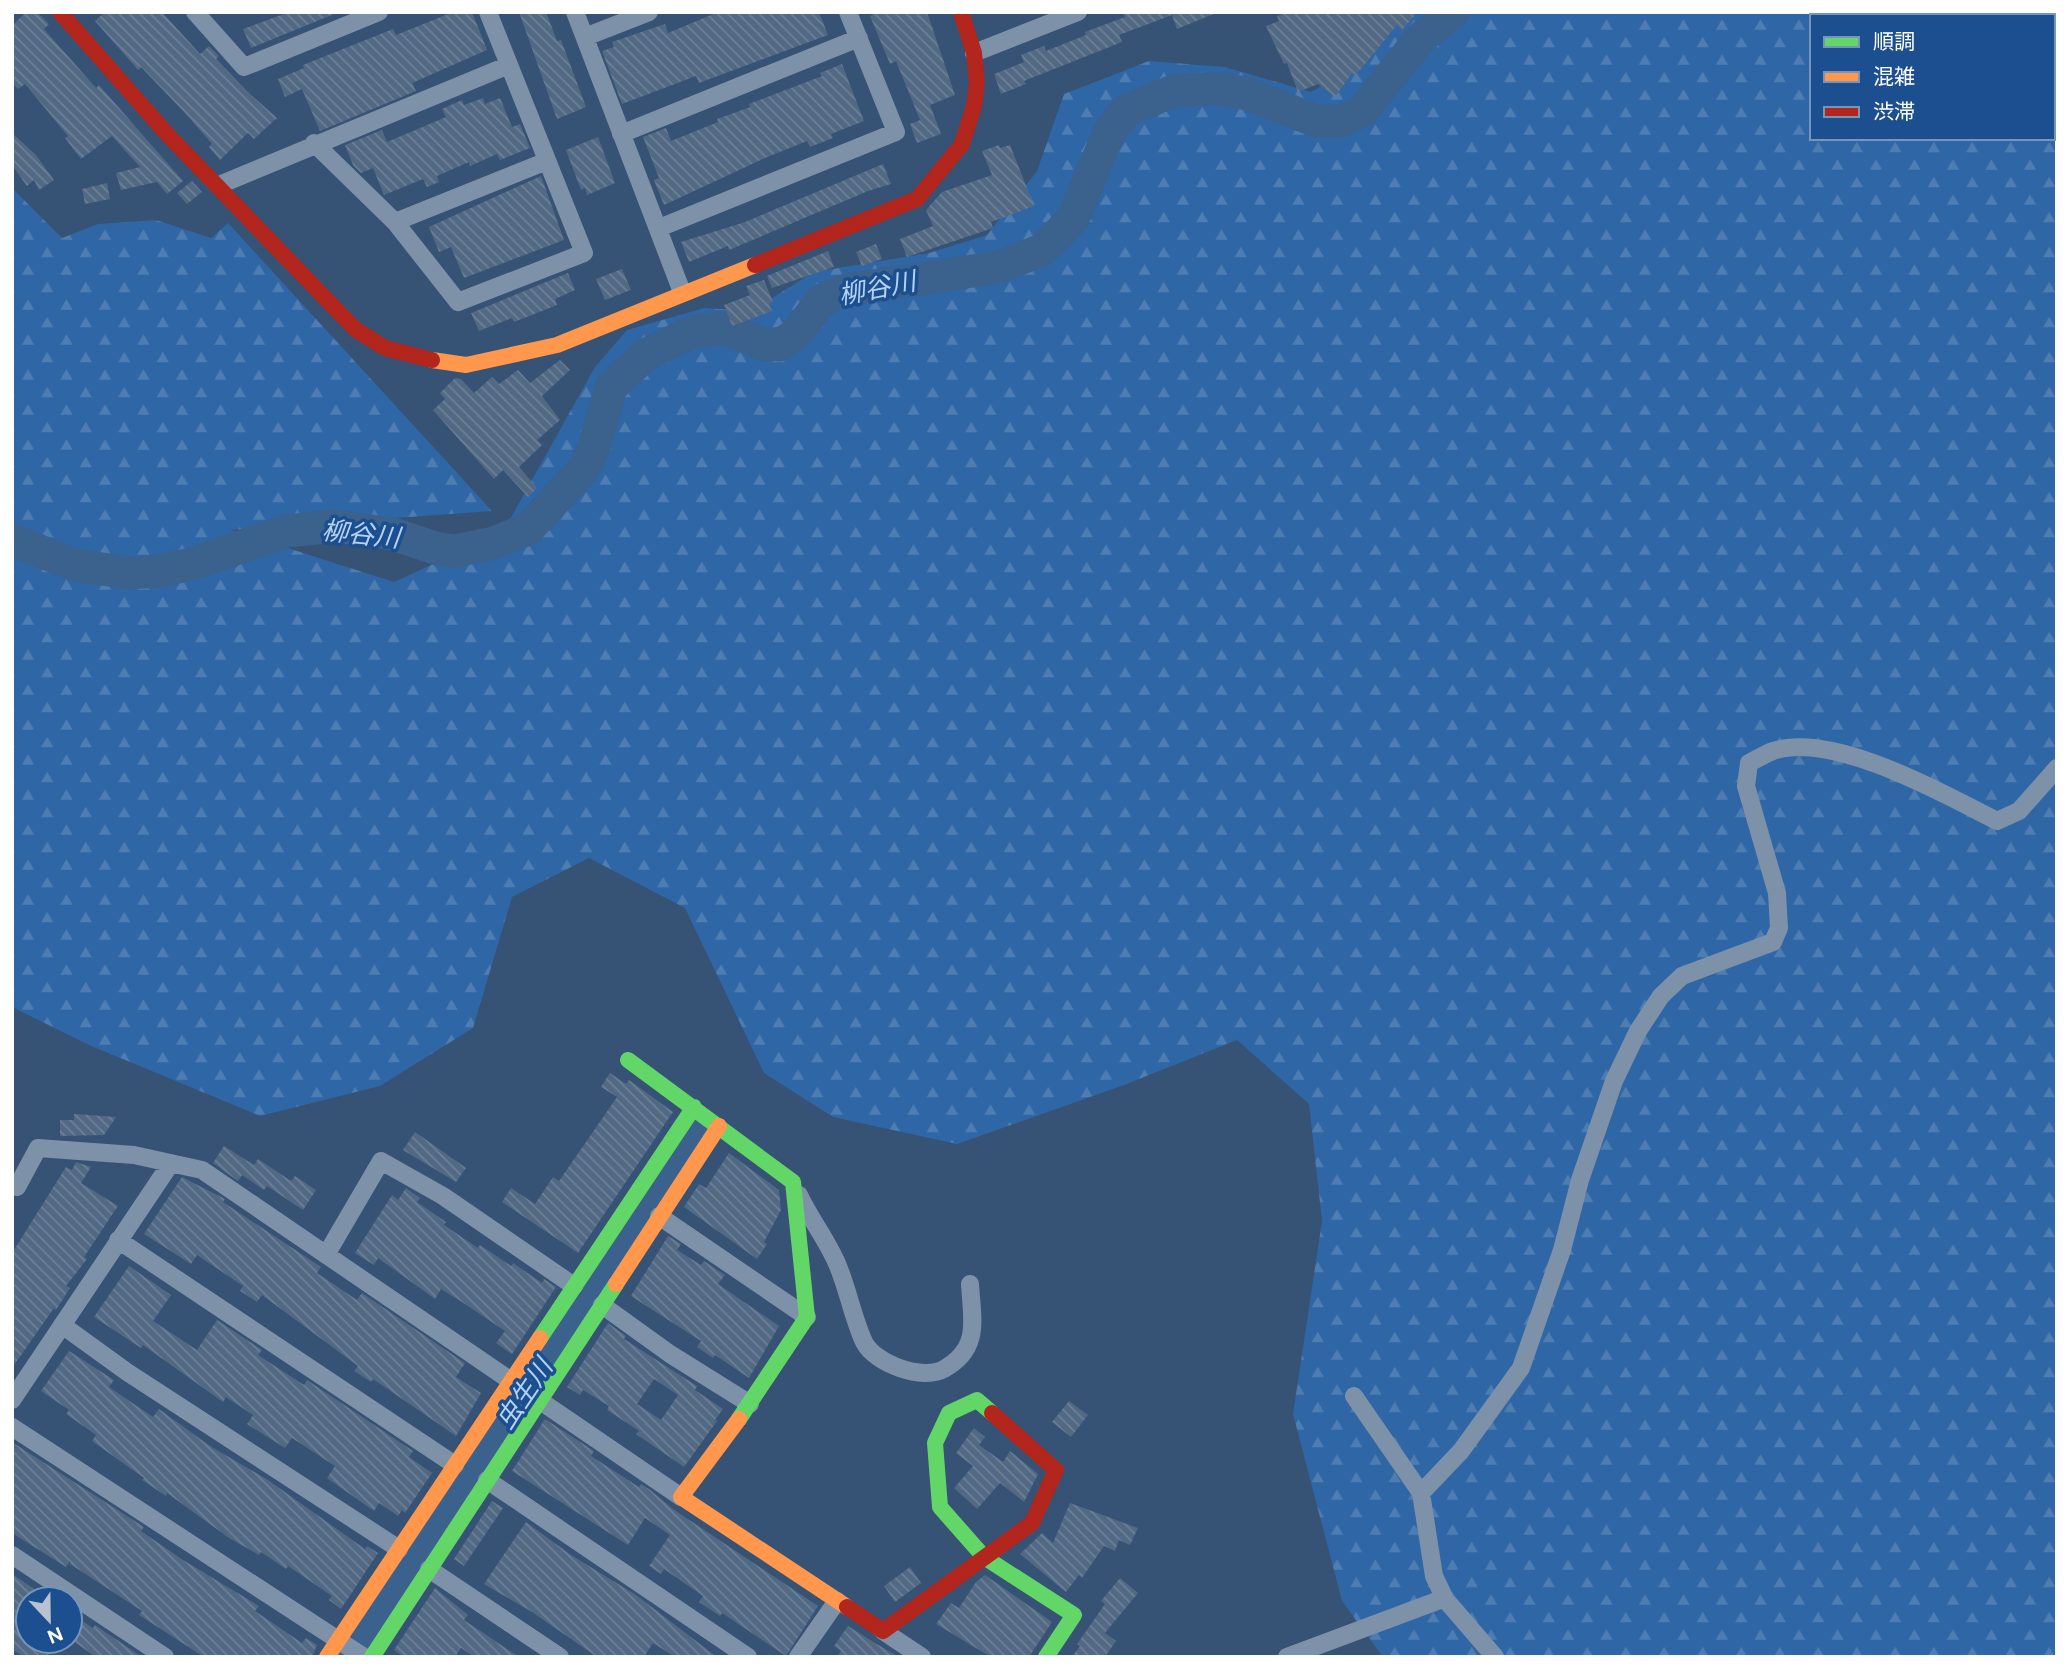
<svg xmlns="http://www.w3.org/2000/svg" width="2069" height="1669" font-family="Figtree,'Noto Sans JP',sans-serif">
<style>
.forest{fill:url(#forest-firs);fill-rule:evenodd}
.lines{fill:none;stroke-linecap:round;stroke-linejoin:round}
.river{stroke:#3b618d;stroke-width:33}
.building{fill:url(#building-back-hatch);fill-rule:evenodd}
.street{stroke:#7d92a8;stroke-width:18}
.fast{stroke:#63d668;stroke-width:16}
.slow{stroke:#ff974d;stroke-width:16}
.jam{stroke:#b3261e;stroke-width:16}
.labels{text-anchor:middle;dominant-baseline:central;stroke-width:7;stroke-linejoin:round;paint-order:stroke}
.water-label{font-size:26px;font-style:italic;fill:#b5d3f5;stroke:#1b4f8f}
</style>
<defs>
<pattern id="forest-firs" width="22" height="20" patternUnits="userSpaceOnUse" patternTransform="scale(1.75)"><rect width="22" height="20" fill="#2f66a5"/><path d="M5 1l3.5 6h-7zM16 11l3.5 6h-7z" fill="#4e7db2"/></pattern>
<pattern id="building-back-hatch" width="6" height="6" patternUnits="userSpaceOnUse" patternTransform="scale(1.75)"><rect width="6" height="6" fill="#526984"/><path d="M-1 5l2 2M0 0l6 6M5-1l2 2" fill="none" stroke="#6c8096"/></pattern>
</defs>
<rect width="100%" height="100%" fill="#365274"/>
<path class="forest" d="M1401,12h656v1645h-674l-41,-56 -49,-187 29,-193 -13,-117 -72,-64 -113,45 -167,59 -124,-27 -69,-44 -79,-165 -96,-50 -77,39 -39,131 -93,58 -120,30 -171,-71 -77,-38v-819l50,50 36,-14 58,-4 55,18 17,-15 264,288 -261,19 163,52 109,-50 92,-165 32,-37 77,-22 47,3 63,-39 115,-19 58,-18 50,-64 27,-77 85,-33 76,6 86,25 38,-21zM1812,16h241v122h-241z"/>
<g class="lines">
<path class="river" d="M1851,12l3,4
M1947,12l1,4
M12,540l63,25 54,8 32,-2 34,-8 92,-32 49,-5 57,8 45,15 17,2 39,-8 34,-14 55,-59 11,-23 17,-60 34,-32 47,-23 33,-4 38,16 17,1 16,-11 26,-34 24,-10 153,-23 43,-17 31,-31 37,-89 17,-20 49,-20 48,-1 24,5 68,27h26l20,-10 59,-73 32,-26
M349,1657l351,-526"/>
</g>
<path class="building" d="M26,12h11l12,12 -5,5 52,59 3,-3 84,96 -16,13 -10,-12 -36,8 -5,-17 24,-6 -28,-31 -31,23 -16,-21 3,-2 -43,-52 -7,5 -6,-6v-57z
M105,12h57l38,42 9,-8 10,10 -3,3 34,35 27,24 -23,21 -6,-6 -28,27 -11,-13 3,-3 -26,-30 -45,-47 -3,3 -43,-49z
M289,12h50l-88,36 -8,-19z
M453,12h19l15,38 -75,33 4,8 -96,40 -18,-42 -17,8 -7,-18 26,-11 -1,-3 90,-36 3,6z
M519,12h27l11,29 4,-1 25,67 -29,12z
M718,12h101l9,23 -129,48 -3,-7 -74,28 -20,-53 12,-4 -2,-5 53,-18 3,9z
M879,12h48l28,83 -25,10 11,29 -24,9 -7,-19 10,-4 -24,-59 -6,3 -20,-48z
M1123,12l93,1 -39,16 -5,-14 -53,20 3,7 -98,39 2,3 -25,10 -7,-20 30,-12 -3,-7 23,-9 2,5 40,-16 -1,-3 40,-15z
M1287,12h131l-16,18 -5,-5 -41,50 -4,-2 -17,24 -17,-13 -20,8 -11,-29 -3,1 -18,-38 13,-5 -2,-5z
M842,64l22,57 -33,13 2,4 -23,9 -3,-6 -42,17 -101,47 -10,-25 5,-2 -16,-41 23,-9 5,13 47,-19 -1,-3 33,-12 -1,-3 73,-28 -2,-3z
M483,98l2,6 15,-6 12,29 8,-3 10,24 -30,12 -3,-6 -27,12 -1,-4 -32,14 2,6 -12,5 -4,-8 -39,16 -11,-27 -12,5 -8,-8 -8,-20 37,-15 5,12 59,-25 -4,-8 20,-9 2,5z
M12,133l24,22 18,25 -15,10 -5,-10 -7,6 -15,-21z
M598,137l17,46 -28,12 -2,-7 -4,2 -15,-40z
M999,145l1,3 10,-3 24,61 -43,16 2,6 -86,29 -7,-18 33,-13 -7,-16 16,-18 50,-17 -10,-24z
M883,164l8,20 -23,7 -139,59 -1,-4 -39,16 -8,-20 64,-20z
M541,176l23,64 -100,38 -13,-31 -12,5 -10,-25z
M192,181l10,11 -15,12 -10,-11z
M107,183l3,16 -25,5 -3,-15z
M876,244l6,15 -20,7 -6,-14z
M828,251l6,16 -62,21 -5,-12z
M622,269l9,21 -26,10 -9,-21z
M568,273l7,17 -20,9 2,6 -43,17 -2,-4 -33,13 -8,-18z
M764,280l9,22 -4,2 3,7 -40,15 -8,-21 26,-10 -4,-9z
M560,360l10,10 -28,26 18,24 -23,20 5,5 -23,22 18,21 -9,9 -25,-27 -9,9 -61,-69 12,-11 -5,-6 15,-15 6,1 13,14 18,-16 7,7 19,-14 12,13z
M610,1073l16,11 3,-4 44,32 -95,141 -76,-51 9,-14 24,16 18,-27 6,4 58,-84 -16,-10z
M74,1114l30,2 12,1 -12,18 -44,1v-16h14z
M415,1132l51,36 -10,14 -53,-32z
M224,1146l30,19 4,-6 33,22 4,-5 21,14 -13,20 -36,-24 -3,4 -22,-15 -4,6 -25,-18z
M729,1153l50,37 2,20 -17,32 3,2 -10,15 -73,-52 15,-23 7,4z
M76,1162l15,5 -10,16 37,23 -34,51 3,2 -21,27 4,2 -14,22 -2,-2 -42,60v-115l54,-86 6,3z
M182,1177l43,22 -2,3 98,65 -4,6 40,27 5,-7 103,70 -9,14 25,16 -25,43 -83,-57 -2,3 -17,-11 4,-5 -96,-71 -5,7 -17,-11 3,-5 -46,-31 -6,9 -47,-30z
M406,1188l14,10 -3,4 29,20 -2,3 34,23 2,-3 31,21 2,-3 29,20 2,-4 12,8 -44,67 -16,-11 9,-12 -43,-29 -21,-13 -6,10 -57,-41 -4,7 -19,-12 37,-58 6,5z
M668,1236l13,8 -4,6 24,15 3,-4 21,14 -7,9 61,42 -30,52 -34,-23 -2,3 -16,-11 4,-6 -70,-45z
M129,1266l42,29 -18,26 44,29 20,-30 45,30 -4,5 46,30 3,-5 106,71 -4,6 23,16 -27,40 -3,-3 -4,6 -19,-13 -5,8 -47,-33 8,-12 -43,-28 -7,10 -22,-14 -16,-10 6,-9 -27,-18 -3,5 -80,-57 -2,3 -47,-31z
M608,1323l18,13 -2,3 73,47 -2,4 28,19 -8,11 2,1 -33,46 -48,-33 3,-3 -32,-21 2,-4 -26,-16 -3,5 -13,-8zM654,1379l24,16 -17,25 -24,-16z
M69,1351l45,29 -5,7 44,30 6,-8 51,37 58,34 97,69 2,-3 11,7 -37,56 -12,-9 3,-4 -44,-30 -2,3 -25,-17 -2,3 -30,-17 -62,-45 -1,3 -24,-16 2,-2 -52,-37 4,-6 -30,-21 3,-4 -28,-19z
M1069,1401l19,14 -17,22 -19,-15z
M545,1419l49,32 -3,5 48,31 2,-3 8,5 24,20 145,97 -32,50 -64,-43 -2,3 -21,-14 4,-6 -39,-27 -3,5 -12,-8 21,-31 -25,-17 -17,27 -116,-74z
M974,1428l11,9 -6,8 24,17 7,-11 28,23 -14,28 -24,-19 -23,26 -23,-21 19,-22 -17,-13z
M12,1442l132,85 -3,4 42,29 76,46 -4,5 47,32 4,-5 11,7 -5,12h-108l-65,-42 3,-4 -72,-47v-3l-4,6 -54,-34z
M492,1501l11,7 -39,58 -10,-7z
M1070,1503l68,25 -8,17 -11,-5 -4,11 -11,-5 -22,32 -3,-3 -13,17 -46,-38 22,-21 11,10z
M526,1522l45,33 65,40 81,62h-42l-22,-14 -9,14h-47l-65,-45 -48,-28z
M910,1567l11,16 -26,19 -11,-16z
M12,1574l37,25h-21v42l24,16h-28l-12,-8z
M985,1575l67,47 -23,35h-38l-55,-33 15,-21 8,5 17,-26z
M1120,1578l18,15 -33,40 11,8 -11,16h-33l8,-11 -3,-2 28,-40 -4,-3z
M435,1588l33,27 -4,5 55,37h-45l-13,-9 -6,9h-51l-10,-7z
M70,1613l23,15 2,-3 47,32h-46l-26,-18z
M848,1626l27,17 24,14h-62l4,-6 -7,-5z"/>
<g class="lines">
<path class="street" d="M195,12l49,55 135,-55
M575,12l107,280
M585,37l64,-25
M974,53l104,-41
M621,134l238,-96
M314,143l81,79 63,80 126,-49 -96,-241
M219,185l290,-120
M395,222l152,-61
M659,228l237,-96 -48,-120
M12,1184l5,3 21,-39 96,7 68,15 479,327
M799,1195c11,24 29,46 39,71 10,24 15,52 26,76 11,22 59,39 80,27 37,-21 28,-49 26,-85
M659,1216l148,101
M118,1240l337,225
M326,1255l55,-94 62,35 131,90
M602,1305l68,49 80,50
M62,1325l65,47 272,177
M1354,1396l67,97 13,83 11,23 50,58
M12,1400l159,-237
M12,1427l352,230
M487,1480l261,177
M1421,1493l40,-42 60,-83 41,-118 18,-70 34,-99 24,-50 23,-35 21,-20 91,-34 6,-14 -2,-35 -31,-107 3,-23c8,-4 16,-9 24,-12 60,-20 171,43 224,70l22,-10 38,-43
M12,1555l153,102
M429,1569l131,88
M883,1631l39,26
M798,1657l39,-56
M1287,1657l158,-59"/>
<path class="fast" d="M628,1060l165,122 14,135 -68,102
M540,1338l154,-231
M992,1413l-15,-13 -28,13 -14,30 5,64 44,50 90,58 -28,42
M372,1657l244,-373"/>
<path class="slow" d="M432,360l34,5 91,-20 198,-80
M616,1284l103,-158
M739,1419l-58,78 166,110
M327,1657l213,-319"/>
<path class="jam" d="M60,12l107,122 188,195 30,19 47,12
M755,265l162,-66 45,-55 12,-38 3,-23 -3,-30 -13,-41
M847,1607l36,24 149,-108 24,-53 -64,-57"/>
</g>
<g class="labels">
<g class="water-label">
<text transform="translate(877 288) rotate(-11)">柳谷川</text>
<text transform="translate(361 534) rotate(6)">柳谷川</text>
<text transform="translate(524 1394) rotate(-56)">虫生川</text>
</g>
</g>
<rect width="2069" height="1669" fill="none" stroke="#ffffff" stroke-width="28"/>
<rect x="1810" y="14" width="245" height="126" fill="#1b4f8f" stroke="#7695bc" stroke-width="2"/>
<rect x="1824" y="37" width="35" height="10" fill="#63d668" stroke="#7695bc" stroke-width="2"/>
<text x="1873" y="49" font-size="21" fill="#ffffff">順調</text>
<rect x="1824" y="72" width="35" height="10" fill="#ff974d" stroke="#7695bc" stroke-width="2"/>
<text x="1873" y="84" font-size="21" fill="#ffffff">混雑</text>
<rect x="1824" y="107" width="35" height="10" fill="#b3261e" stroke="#7695bc" stroke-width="2"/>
<text x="1873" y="119" font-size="21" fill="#ffffff">渋滞</text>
<g transform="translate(49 1620) rotate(158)"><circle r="33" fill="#1b4f8f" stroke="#7695bc" stroke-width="2"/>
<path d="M0-5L12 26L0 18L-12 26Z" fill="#b9c2ce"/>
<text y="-10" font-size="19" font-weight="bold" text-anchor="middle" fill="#ffffff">N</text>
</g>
</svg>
